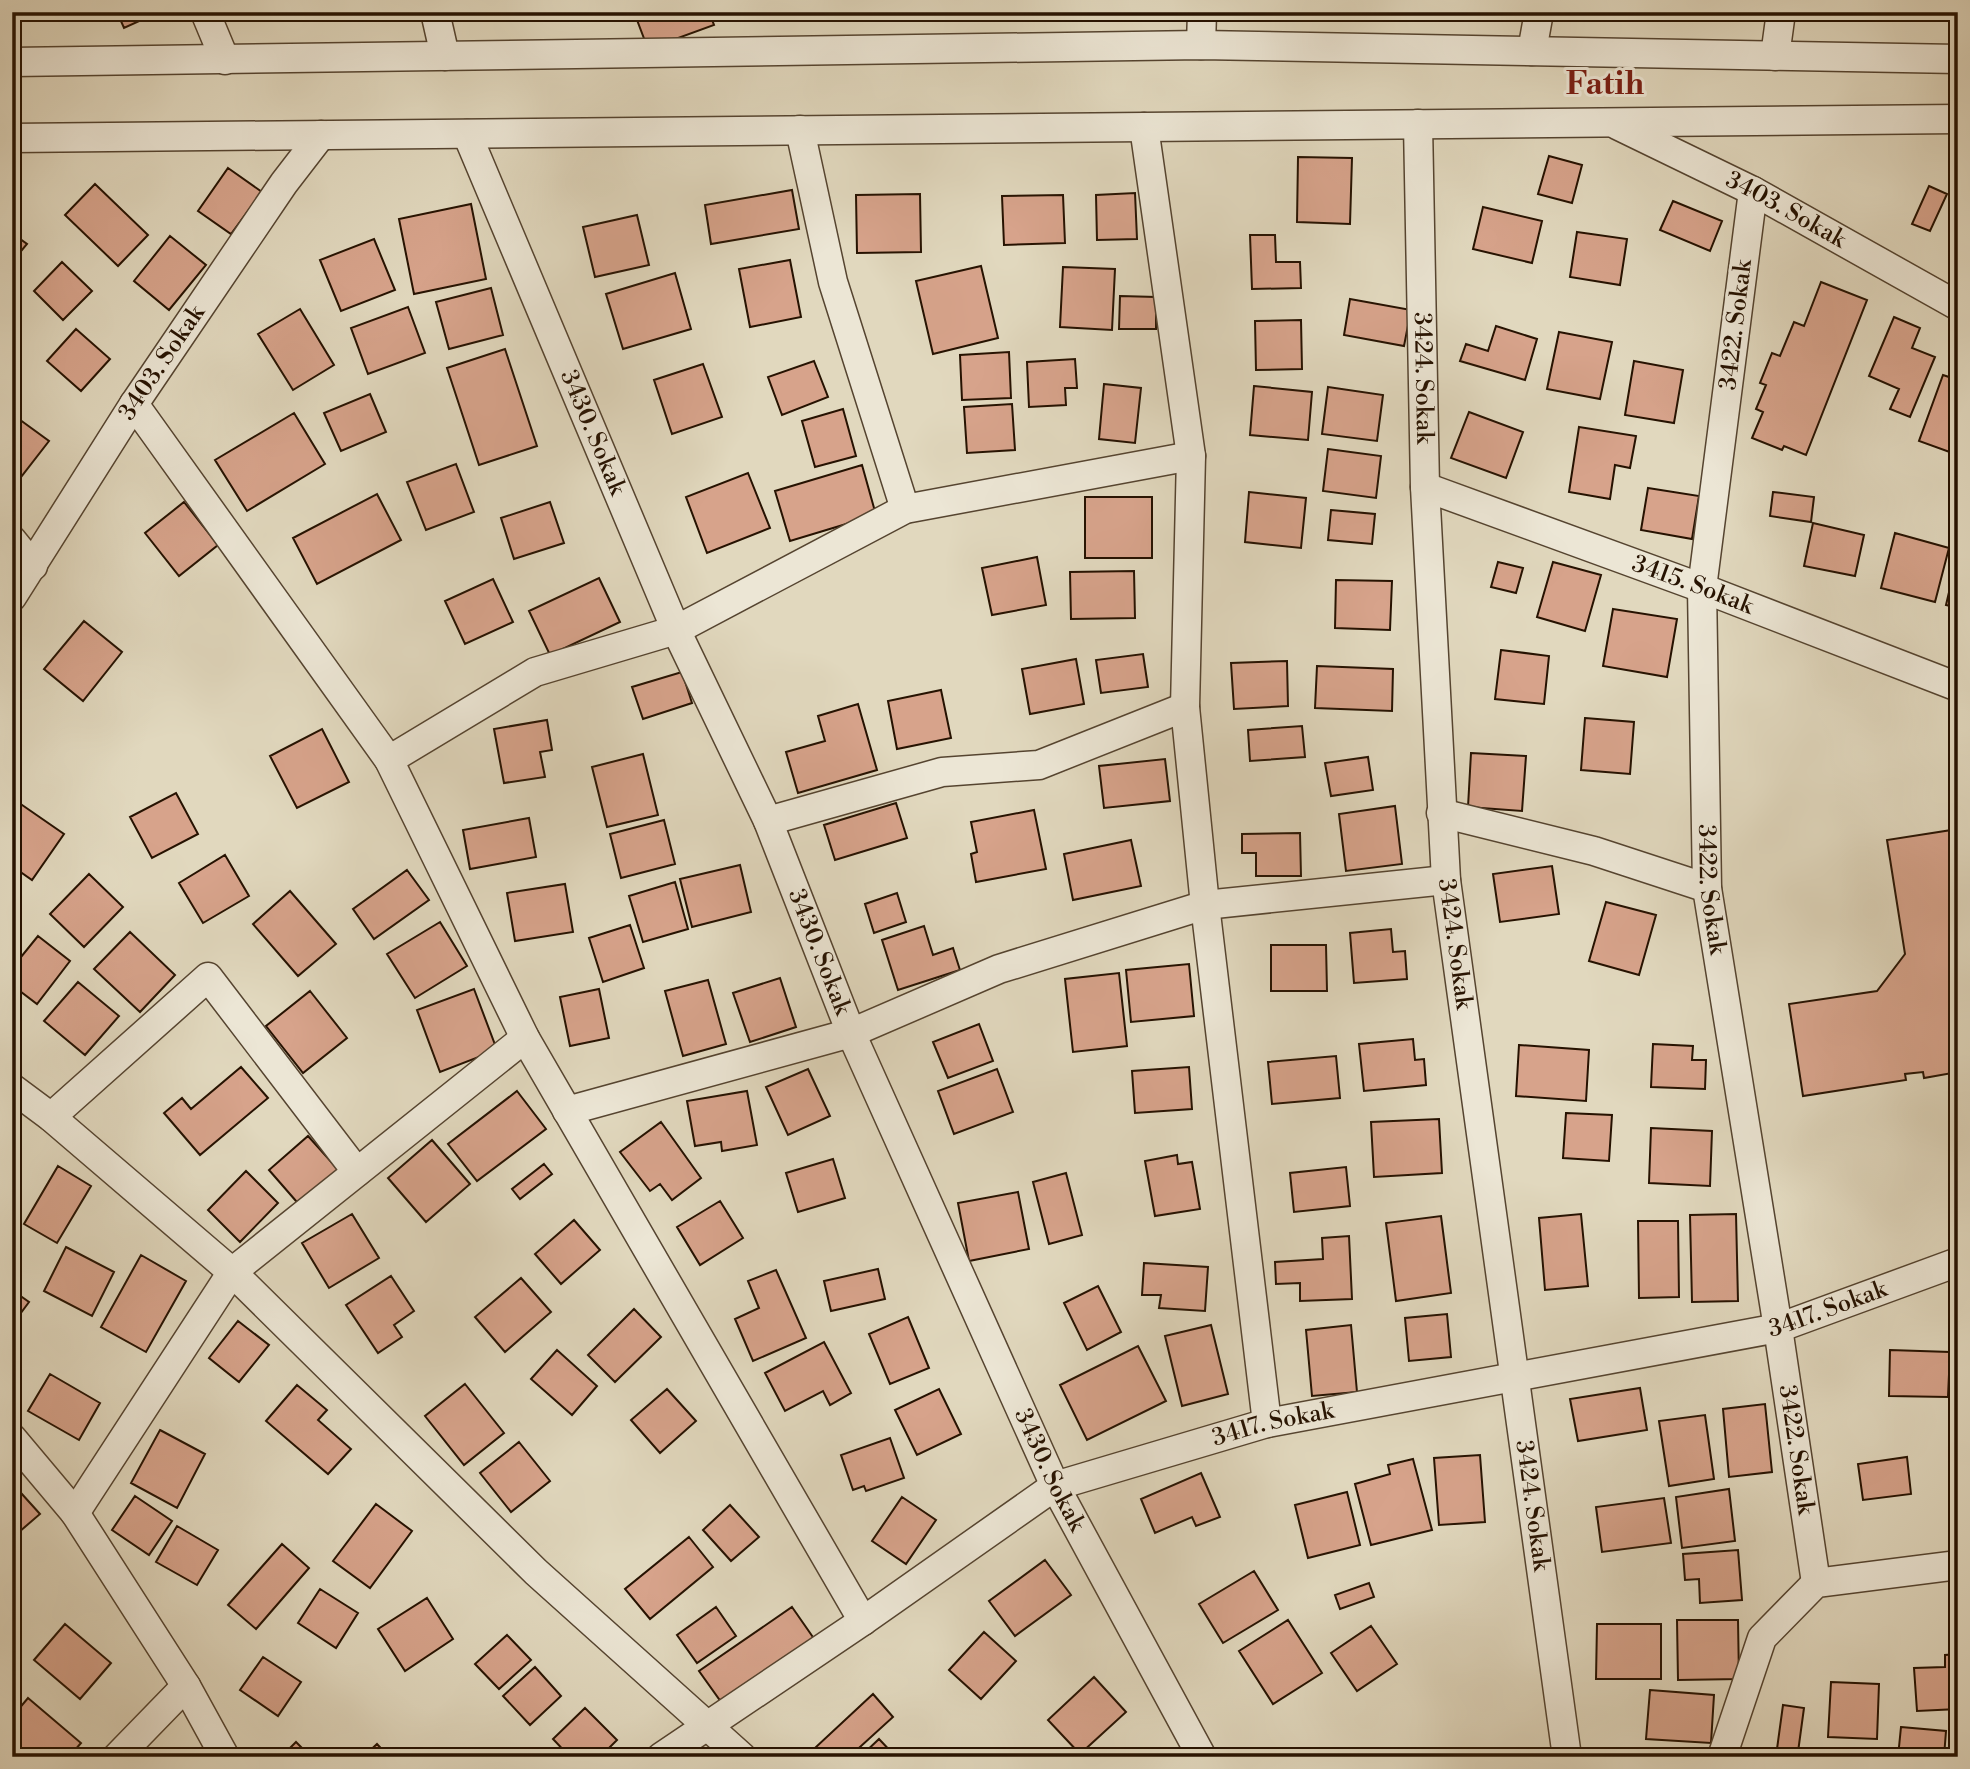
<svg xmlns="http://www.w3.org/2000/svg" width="1970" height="1769" font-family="'Libre Bodoni',serif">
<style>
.building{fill:#d7a38b;stroke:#261201;stroke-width:2}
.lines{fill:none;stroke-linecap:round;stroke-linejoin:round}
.minor-casing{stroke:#554430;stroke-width:31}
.minor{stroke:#ece6d5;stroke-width:28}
.labels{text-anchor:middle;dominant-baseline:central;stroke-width:6;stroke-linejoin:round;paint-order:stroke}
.street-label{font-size:24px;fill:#261201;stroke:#ece6d5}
.district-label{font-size:32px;font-weight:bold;fill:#7a1f14;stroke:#ece6d5}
</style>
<rect width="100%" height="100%" fill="#e1d8be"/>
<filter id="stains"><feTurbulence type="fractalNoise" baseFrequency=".00286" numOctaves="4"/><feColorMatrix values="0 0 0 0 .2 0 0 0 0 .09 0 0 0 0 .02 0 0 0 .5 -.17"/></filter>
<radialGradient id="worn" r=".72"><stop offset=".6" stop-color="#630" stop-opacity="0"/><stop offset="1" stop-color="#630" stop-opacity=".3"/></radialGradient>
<path class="building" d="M117,12h42l-35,16z
M634,12h75l5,13 -66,24z
M1549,156l33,9 -10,38 -34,-9z
M1298,157l54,1 -2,66 -53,-2z
M228,168l34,24 -31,42 -33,-23z
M95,184l53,51 -30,31 -53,-51z
M1929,186l18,8 -17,37 -18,-7z
M792,190l7,39 -88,15 -6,-39z
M1135,193l2,46 -40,1 -1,-45z
M920,194l1,58 -64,1 -1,-58z
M1063,195l2,48 -61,2 -2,-49z
M1673,201l49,20 -12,30 -50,-21z
M471,204l15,75 -72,15 -15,-75z
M1483,207l59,14 -10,42 -59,-14z
M637,215l12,50 -54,12 -12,-50z
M1577,232l50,7 -7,46 -50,-8z
M12,233l15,11 -15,18z
M1250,235h25l1,27h24l1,26 -49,1z
M170,236l36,29 -37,45 -35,-29z
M374,239l21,51 -54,21 -21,-51z
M790,260l11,57 -51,10 -11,-58z
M62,262l30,29 -29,29 -29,-29z
M981,266l17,72 -65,16 -17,-73z
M1063,267l52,2 -3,61 -52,-3z
M675,273l16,56 -68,20 -17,-55z
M1821,282l46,18 -61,155 -22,-9 -2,4 -30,-12 11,-26 -7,-3 10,-24 -6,-2 12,-30 8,3 14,-34 10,4z
M491,288l12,47 -54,14 -13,-47z
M1120,296l36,1v32h-37z
M1350,299l61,11 -7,36 -60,-11z
M408,307l17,46 -57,21 -17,-46z
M300,309l34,56 -41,25 -35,-56z
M1894,317l26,11 -8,20 23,9 -25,60 -20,-8 9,-20 -30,-13z
M1301,320l1,49 -46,1 -1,-49z
M1496,326l41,13 -12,41 -65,-19 6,-17 22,7z
M76,329l34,30 -29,32 -34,-30z
M1559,332l53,10 -12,57 -53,-10z
M505,349l32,97 -58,19 -32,-97z
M1009,352l2,46 -49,2 -2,-45z
M1075,359l2,29h-12l1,17 -37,2 -2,-45z
M814,361l14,36 -46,18 -14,-38z
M1634,361l49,9 -9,53 -49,-8z
M703,364l19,53 -50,17 -18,-54z
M1943,375l15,5v75l-39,-14z
M1104,384l37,4 -6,55 -36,-4z
M1254,386l58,6 -4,48 -58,-5z
M1328,387l55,8 -6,46 -55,-7z
M370,394l16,38 -45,19 -17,-38z
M1012,404l3,46 -48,3 -3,-46z
M843,409l13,47 -41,11 -13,-46z
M1469,412l54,20 -17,46 -55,-20z
M294,413l31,51 -78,47 -32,-51z
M12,414l37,27 -28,36 -9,-7z
M1579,427l57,9 -6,32 -15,-3 -5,34 -41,-7z
M1328,449l53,7 -5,42 -53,-7z
M456,464l18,48 -48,18 -19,-48z
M862,465l14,50 -86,26 -15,-50z
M748,473l22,55 -63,25 -21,-56z
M1648,488l51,8 -7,43 -51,-9z
M1249,492l57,6 -5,50 -56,-6z
M1773,492l41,5 -3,25 -41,-6z
M377,494l24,46 -84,44 -24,-46z
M1085,497h67v61h-67z
M184,502l34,43 -39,31 -34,-43z
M550,502l14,41 -50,16 -13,-41z
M1331,510l44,4 -3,30 -44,-4z
M1813,523l51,12 -9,41 -51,-10z
M1895,533l54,15 -14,54 -54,-14z
M1958,554v54l-12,-3z
M1037,557l9,48 -54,10 -10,-47z
M1498,562l25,6 -7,25 -25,-6z
M1553,562l48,13 -16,56 -48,-14z
M1134,571l1,47 -64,1 -1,-47z
M599,578l21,44 -70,33 -21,-44z
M493,579l20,43 -48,22 -20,-43z
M1336,580l56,1 -2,49 -55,-2z
M1613,609l64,10 -10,58 -64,-11z
M84,621l38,31 -39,49 -39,-32z
M1501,650l48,6 -5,48 -49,-5z
M1143,654l5,33 -47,6 -5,-33z
M1076,659l8,45 -54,10 -8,-45z
M1287,661l1,45 -54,3 -3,-46z
M1317,666l76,3 -1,42 -77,-3z
M682,672l10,31 -49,16 -11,-32z
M941,690l10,48 -54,11 -9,-48z
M858,704l19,66 -79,23 -12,-41 39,-11 -7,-25z
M1585,718l49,4 -4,52 -49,-4z
M547,720l5,30 -12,2 5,25 -41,6 -10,-54z
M1302,726l3,31 -55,4 -2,-31z
M322,729l27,53 -52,26 -27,-52z
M1471,753l55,3 -4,55 -54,-4z
M643,754l15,61 -51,12 -15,-60z
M1368,757l5,33 -42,6 -6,-33z
M1165,759l5,42 -66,7 -5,-42z
M176,793l22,41 -46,24 -22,-41z
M12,798l52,36 -32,46 -20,-14z
M896,803l11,35 -72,22 -11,-35z
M1395,806l7,58 -56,7 -7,-57z
M1034,810l12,59 -70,13 -5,-28 6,-2 -6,-30z
M529,818l7,39 -66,12 -7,-39z
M664,820l11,44 -54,14 -11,-44z
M1958,829v243l-34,6 -1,-6 -18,2 1,6 -103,16 -14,-92 88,-13 28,-37 -18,-114z
M1300,833l1,43h-45v-23h-14v-19z
M1131,840l10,46 -68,14 -9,-46z
M225,855l24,41 -46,27 -24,-40z
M740,865l11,47 -59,15 -12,-48z
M1552,866l7,48 -59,8 -7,-48z
M407,870l22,30 -55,39 -21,-30z
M89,874l34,33 -39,40 -34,-33z
M675,882l13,47 -45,13 -14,-46z
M565,884l8,48 -58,9 -8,-48z
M290,891l46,53 -38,32 -45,-52z
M897,893l9,29 -32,11 -9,-29z
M1606,902l50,13 -17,60 -50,-14z
M440,922l27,44 -52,32 -28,-44z
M630,925l14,43 -41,14 -14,-44z
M924,926l9,29 20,-7 7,22 -62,20 -16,-50z
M1391,929l2,23 12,-1 2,28 -53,4 -4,-50z
M130,932l45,43 -35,37 -46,-43z
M38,936l32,25 -33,43 -25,-19v-17z
M1271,945h55l1,46h-56z
M1189,964l5,52 -63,6 -5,-52z
M1119,973l8,73 -54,6 -8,-73z
M780,978l16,49 -46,15 -17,-49z
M708,980l18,64 -43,12 -18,-65z
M78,982l41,34 -34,39 -41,-34z
M474,989l23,61 -57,22 -23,-62z
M599,989l10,49 -39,8 -10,-49z
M310,991l37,47 -44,35 -37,-47z
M979,1024l14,37 -45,17 -15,-36z
M1413,1039l2,21 9,-1 2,26 -62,6 -5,-47z
M1653,1044l40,2 -1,14h14l-1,29 -54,-2z
M1519,1045l70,5 -3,51 -70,-5z
M1336,1056l4,42 -68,6 -4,-42z
M241,1067l27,31 -68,57 -36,-42 18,-15 9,11z
M1189,1067l3,42 -57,4 -3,-42z
M808,1069l22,47 -42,19 -22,-48z
M997,1069l16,43 -59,22 -16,-43z
M517,1091l29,38 -69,52 -29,-37z
M747,1091l10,54 -35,6 -1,-9 -26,4 -8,-45z
M1566,1113l46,2 -3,46 -46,-3z
M1439,1119l3,54 -68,4 -3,-55z
M661,1122l40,56 -29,22 -12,-16 -10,7 -30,-39z
M1651,1128l61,3 -2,55 -61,-3z
M308,1136l35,39 -40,34 -34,-39z
M432,1140l38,44 -44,38 -38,-44z
M1177,1155l1,9 14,-2 8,47 -45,7 -10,-55z
M833,1159l12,39 -47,14 -12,-39z
M544,1164l8,10 -32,25 -8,-10z
M58,1166l33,20 -34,57 -33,-19z
M1346,1167l4,39 -56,6 -4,-39z
M246,1171l32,32 -38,39 -32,-32z
M1066,1173l16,62 -33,9 -16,-62z
M1018,1192l11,57 -60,12 -11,-58z
M720,1201l23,37 -43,27 -23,-38z
M352,1214l27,44 -50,30 -27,-45z
M1581,1214l7,72 -43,4 -6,-72z
M1736,1214l2,87 -46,1 -2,-87z
M1441,1216l10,77 -55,8 -10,-78z
M574,1220l26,30 -39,34 -26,-30z
M1638,1221h40l1,76 -40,1z
M1349,1236l3,63 -52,2v-18l-24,1 -1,-22 48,-3 -1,-21z
M66,1247l48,25 -22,44 -48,-25z
M141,1255l45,26 -40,71 -45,-25z
M1144,1263l64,4 -3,44 -46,-3 2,-13h-19z
M878,1269l7,30 -54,12 -7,-30z
M776,1270l30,68 -53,23 -18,-42 24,-11 -11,-27z
M391,1276l23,35 -20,14 8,12 -24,16 -32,-48z
M521,1278l30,34 -46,40 -30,-35z
M1098,1286l23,46 -34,18 -23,-47z
M12,1290l17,12 -17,23z
M634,1309l27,28 -46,45 -27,-27z
M1447,1314l4,43 -42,4 -4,-43z
M908,1317l21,51 -39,16 -21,-50z
M238,1321l31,24 -30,37 -30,-24z
M1211,1325l17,69 -46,12 -17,-70z
M1351,1325l6,67 -45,4 -6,-66z
M824,1342l27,51 -21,12 -7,-14 -38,20 -20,-38z
M1138,1346l28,55 -79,39 -27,-55z
M557,1350l40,36 -25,29 -41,-36z
M1890,1350l60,2 -2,45 -59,-1z
M50,1374l50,29 -21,37 -51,-29z
M465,1384l39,49 -40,32 -39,-49z
M297,1385l30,25 -9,10 33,29 -23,25 -62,-53z
M1640,1388l7,42 -69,11 -8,-42z
M667,1389l29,32 -36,32 -29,-33z
M939,1389l22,45 -44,21 -22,-45z
M1765,1404l7,68 -43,5 -6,-68z
M1705,1415l9,64 -45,7 -10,-65z
M160,1430l45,24 -28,54 -46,-25z
M890,1438l14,40 -38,13 -2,-5 -11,4 -12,-35z
M519,1442l31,39 -39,31 -31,-39z
M1480,1455l5,67 -46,3 -5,-67z
M1907,1457l4,37 -48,6 -5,-36z
M1413,1459l19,71 -61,15 -16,-61 35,-10 -2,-9z
M1201,1473l19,44 -24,9 -4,-9 -37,16 -14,-34z
M12,1483l28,31 -28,24z
M1729,1489l6,52 -53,7 -6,-51z
M1347,1492l13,53 -52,13 -13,-53z
M135,1496l37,25 -23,34 -37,-25z
M902,1497l34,23 -30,44 -34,-23z
M1664,1498l7,45 -69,9 -6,-45z
M376,1504l36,27 -42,57 -37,-27z
M730,1505l29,32 -28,24 -28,-31z
M177,1526l41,24 -21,35 -41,-23z
M689,1537l24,30 -63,52 -25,-30z
M282,1544l27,24 -53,61 -28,-24z
M1738,1550l4,50 -42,3 -1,-24 -14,1 -2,-26z
M1045,1560l26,35 -56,41 -26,-35z
M1254,1571l24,39 -55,33 -24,-39z
M1369,1583l5,14 -34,12 -5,-14z
M320,1589l38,24 -22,35 -38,-25z
M427,1598l26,41 -48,32 -27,-42z
M716,1607l20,29 -39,27 -20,-28z
M792,1607l25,36 -93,63 -25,-35z
M1288,1620l34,53 -49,31 -34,-53z
M1677,1620h61l1,59 -61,1z
M65,1624l46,39 -31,36 -46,-39z
M1597,1624h64v55h-65z
M1371,1626l26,38 -40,27 -26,-38z
M984,1632l32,29 -35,38 -32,-29z
M507,1635l24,25 -32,29 -24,-25z
M1958,1654v55l-41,2 -3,-43 31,-1v-12z
M263,1657l38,25 -23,34 -38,-26z
M535,1667l26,29 -31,29 -27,-29z
M1094,1677l32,35 -46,42 -32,-34z
M1831,1682l48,2 -2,55 -49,-2z
M1650,1690l64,5 -3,48 -65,-4z
M873,1694l20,23 -44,40h-24l-9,-10z
M28,1698l53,45 -12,14h-52l-5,-4v-36z
M1783,1705l21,3 -6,44 -21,-3z
M585,1708l32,32 -17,17h-30l-17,-18z
M1901,1727l45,4 -2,26h-46z
M879,1739l17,18h-36z
M296,1742l15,15h-30z
M377,1744l12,13h-26z"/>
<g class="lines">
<defs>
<g id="minor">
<path d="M205,12l20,48"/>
<path d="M435,12l10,44"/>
<path d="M1201,45l1,-33"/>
<path d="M1532,51l7,-39"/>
<path d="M1775,56l6,-44"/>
<path d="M12,62l1189,-17 757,14"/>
<path id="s1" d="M1418,124l7,363 21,393 121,877"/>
<path id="s2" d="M1617,125l136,66 205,115"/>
<path d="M1144,127l47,329 -6,251 20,198 62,518"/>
<path d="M800,130l33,152 72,227"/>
<path id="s3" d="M467,134l209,496 92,191 83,212 204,453 147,271"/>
<path d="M12,138l1946,-19"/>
<path id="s4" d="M1753,191l-51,397 5,300 71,440 38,255"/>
<path d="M134,404l255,356 136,278 338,583"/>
<path id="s5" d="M1425,487l277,101 256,99"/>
<path d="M12,540l21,26"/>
<path id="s6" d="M12,597l122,-193 150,-221 37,-48"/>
<path d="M389,760l146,-88 141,-42 229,-121 286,-53"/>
<path d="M1441,813l153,38 113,37"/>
<path d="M768,821l174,-49 97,-7 146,-58"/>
<path d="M12,1088l39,29 181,155 304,300 206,185"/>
<path d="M567,1111l284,-78 148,-64 206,-64 241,-25"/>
<path d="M51,1117l157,-140 149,195"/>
<path d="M12,1438l63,75 111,173 39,71"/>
<path d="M75,1513l157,-241 293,-234"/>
<path d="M117,1757l69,-71"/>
<path id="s7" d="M661,1757l202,-136 192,-135 212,-63 511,-95 180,-66"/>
<path d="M1722,1757l40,-119 54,-55 142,-18"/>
</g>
</defs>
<use href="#minor" class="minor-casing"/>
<use href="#minor" class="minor"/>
</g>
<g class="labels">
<g class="street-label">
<text stroke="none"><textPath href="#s2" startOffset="189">3403. Sokak</textPath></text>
<text transform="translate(1736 325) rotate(-83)">3422. Sokak</text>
<text stroke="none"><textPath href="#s6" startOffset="278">3403. Sokak</textPath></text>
<text stroke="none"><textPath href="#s1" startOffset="254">3424. Sokak</textPath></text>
<text stroke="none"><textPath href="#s3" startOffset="324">3430. Sokak</textPath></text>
<text stroke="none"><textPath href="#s5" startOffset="285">3415. Sokak</textPath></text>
<text stroke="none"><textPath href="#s4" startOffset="702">3422. Sokak</textPath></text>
<text stroke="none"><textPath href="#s1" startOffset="821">3424. Sokak</textPath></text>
<text stroke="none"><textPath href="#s3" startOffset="891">3430. Sokak</textPath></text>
<text stroke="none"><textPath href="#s7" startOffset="1272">3417. Sokak</textPath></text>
<text stroke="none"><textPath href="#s7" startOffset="705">3417. Sokak</textPath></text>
<text stroke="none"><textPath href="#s4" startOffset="1269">3422. Sokak</textPath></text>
<text stroke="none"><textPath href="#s3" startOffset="1458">3430. Sokak</textPath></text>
<text stroke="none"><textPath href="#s1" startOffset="1388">3424. Sokak</textPath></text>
</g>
<g class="district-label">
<text x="1605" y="84">Fatih</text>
</g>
</g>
<rect width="1970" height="1769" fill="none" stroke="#e1d8be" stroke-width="42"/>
<rect x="14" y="14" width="1942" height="1741" fill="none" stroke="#261201" stroke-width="3.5"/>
<rect x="21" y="21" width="1928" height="1727" fill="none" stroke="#261201" stroke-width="2"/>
<rect width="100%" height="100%" filter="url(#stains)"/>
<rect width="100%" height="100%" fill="url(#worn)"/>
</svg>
